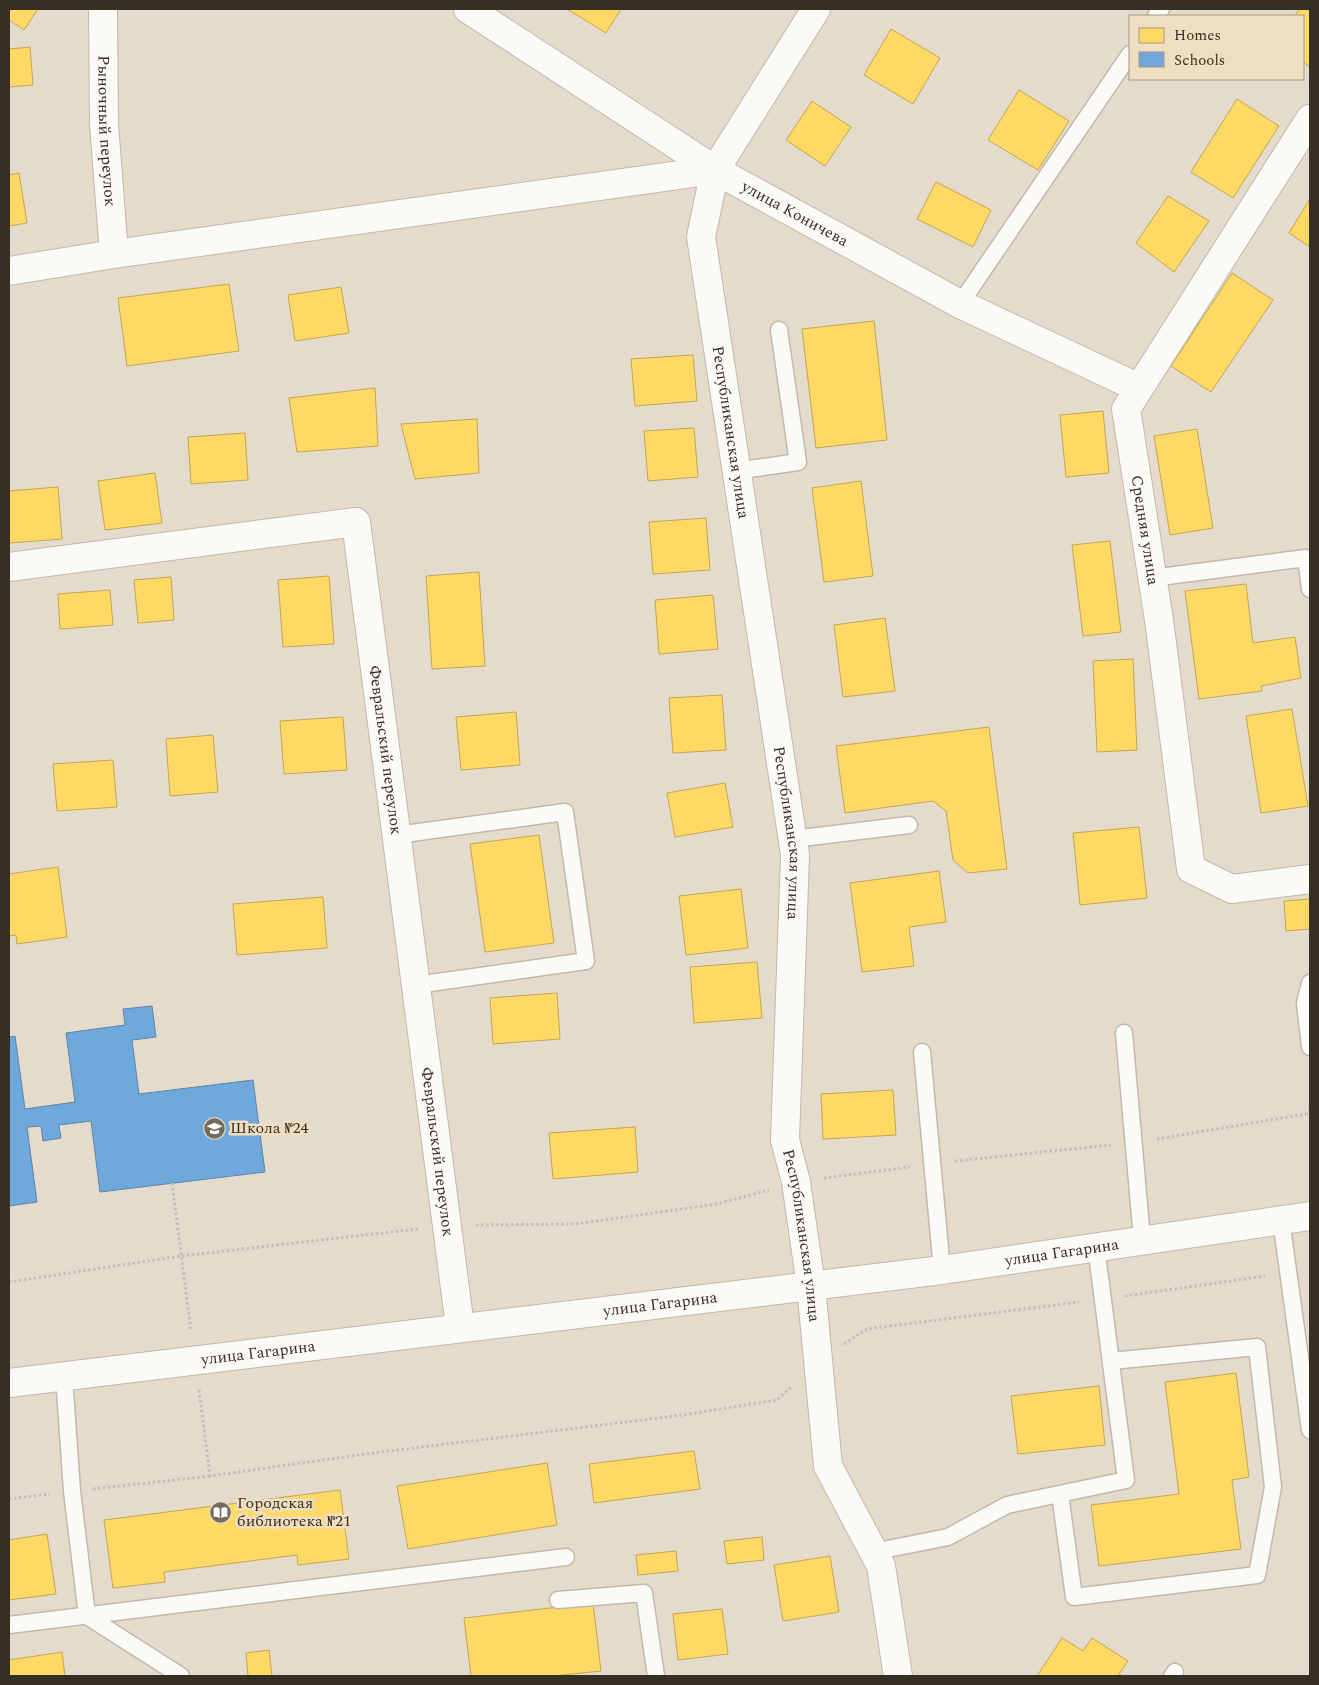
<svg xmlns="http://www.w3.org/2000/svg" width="1319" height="1685" font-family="Spectral,serif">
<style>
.homes{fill:#ffd966;stroke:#c2a652}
.schools{fill:#6fa8dc;stroke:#5e84a5}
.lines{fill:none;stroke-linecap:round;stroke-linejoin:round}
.lane-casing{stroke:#c0b9ac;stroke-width:19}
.street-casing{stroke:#c0b9ac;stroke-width:30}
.secondary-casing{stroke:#c0b9ac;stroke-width:30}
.path{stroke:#c3bfb9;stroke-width:3;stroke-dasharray:2.5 2.5;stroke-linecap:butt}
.lane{stroke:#fbfaf7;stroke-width:16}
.street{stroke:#fbfaf7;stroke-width:28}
.secondary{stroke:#fbfaf7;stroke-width:28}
.labels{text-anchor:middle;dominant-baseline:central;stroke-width:5;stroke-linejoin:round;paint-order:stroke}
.street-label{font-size:16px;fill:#352f24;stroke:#efdec1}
.poi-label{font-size:16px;fill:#352f24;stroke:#efdec1;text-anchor:start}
</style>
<rect width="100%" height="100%" fill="#e4dbcc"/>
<path class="homes" d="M9,9h29l-14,21 -15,-10z
M567,9h54l-15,24z
M1299,9h11v58l-7,-5v-46h-8z
M891,29l49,29 -27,46 -49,-29z
M30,47l3,38 -24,2v-38z
M1019,90l50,31 -31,49 -50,-30z
M1237,99l42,27 -46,72 -42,-26z
M812,101l39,26 -26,39 -39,-26z
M19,173l8,50 -18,3v-51z
M936,182l55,28 -18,37 -56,-28z
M1168,196l41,25 -35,51 -38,-29z
M1310,199v48l-21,-14z
M1232,273l41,27 -62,92 -40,-26z
M229,284l10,67 -112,15 -9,-68z
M341,287l8,46 -54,8 -7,-46z
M874,321l13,119 -71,8 -14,-119z
M693,355l4,46 -62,5 -4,-47z
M375,388l3,58 -81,6 -8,-54z
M1103,411l6,62 -43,4 -6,-62z
M477,419l2,54 -64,6 -14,-55z
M694,428l4,49 -50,4 -4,-50z
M1197,429l16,99 -43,7 -16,-99z
M245,433l3,47 -57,4 -3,-47z
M155,473l7,50 -57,7 -7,-49z
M861,481l12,95 -49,6 -12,-94z
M58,487l4,52 -53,4v-52z
M706,518l4,52 -57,4 -4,-52z
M1110,541l11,91 -38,4 -11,-91z
M479,572l6,94 -53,3 -6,-93z
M329,576l5,68 -51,3 -5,-67z
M171,577l3,43 -36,3 -4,-43z
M1246,584l7,59 42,-6 6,41 -40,8 1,5 -63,8 -14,-108z
M110,590l3,35 -53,4 -2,-35z
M713,595l5,54 -59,5 -4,-54z
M885,618l10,73 -52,6 -9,-72z
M1133,659l4,91 -40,2 -4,-91z
M722,695l4,55 -53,3 -4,-55z
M1292,709l16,97 -47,7 -15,-97z
M516,712l4,53 -59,5 -5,-53z
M343,717l4,53 -63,4 -4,-53z
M989,727l18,142 -39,4 -15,-13 -7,-49 -13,-10 -88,12 -9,-67z
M213,735l5,57 -48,4 -4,-57z
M113,760l4,47 -60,4 -4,-47z
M725,783l8,44 -58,10 -8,-44z
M1139,827l8,71 -67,7 -7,-72z
M539,835l15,108 -69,9 -15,-108z
M58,867l9,70 -50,7 -1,-9 -7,1v-62z
M939,871l7,51 -37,5 5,39 -52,6 -12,-89z
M741,889l7,59 -62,7 -7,-59z
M323,897l4,51 -90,7 -4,-51z
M1310,899v30l-24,2 -2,-30z
M757,962l5,56 -68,5 -4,-56z
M557,993l3,46 -67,5 -3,-46z
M893,1090l3,45 -73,4 -2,-45z
M635,1127l3,45 -85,7 -4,-46z
M1236,1373l13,104 -17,3 9,69 -142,17 -8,-61 88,-11 -14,-112z
M1099,1386l6,59 -87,9 -7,-58z
M694,1451l6,38 -106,14 -5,-39z
M547,1463l10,62 -149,24 -11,-63z
M340,1490l9,69 -51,6 -1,-10 -133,17 1,10 -52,6 -9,-68z
M47,1534l9,60 -47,6v-60z
M762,1537l2,23 -37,4 -3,-23z
M676,1551l2,20 -40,4 -2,-20z
M830,1556l9,56 -56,9 -9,-56z
M593,1603l8,68 -48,5h-82l-7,-58z
M722,1609l6,45 -50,6 -5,-46z
M1062,1638l21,13 9,-13 36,23 -9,13 4,2h-86z
M269,1650l3,26h-24l-2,-23z
M62,1652l3,24h-56v-16z"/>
<path class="schools" d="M152,1006l4,31 -24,3 7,54 114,-14 12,92 -165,20 -9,-71 -32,4 2,13 -18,3 -2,-15 -14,1 10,75 -28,4v-169l6,-1 10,73 50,-7 -9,-69 59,-8 -2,-16z"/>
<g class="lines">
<defs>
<path id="lane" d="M1156,16l5,-7
M960,304l170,-250
M736,471l62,-9 -19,-132
M1152,578l154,-20 4,31
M397,835l168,-23 21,149 -170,24
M793,839l116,-14
M1310,983l-5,20 5,44
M1124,1033l18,206
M922,1052l20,218
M1281,1220l29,210
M64,1376l8,115 15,125
M1060,1494l14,103 183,-22 16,-88 -16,-140 -146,14
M873,1552l75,-15 59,-32 119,-25 -30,-234
M558,1600l86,-7 12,83
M87,1616l94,60
M9,1625l557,-68
M1172,1676l3,-4"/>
<g id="street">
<path id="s1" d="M103,9l1,115 10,130"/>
<path id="s2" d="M468,9l247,161 245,134 179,84"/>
<path id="s3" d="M816,9l-101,161 -14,67 94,618 -10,285 11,42 15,104 17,180 53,100 17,110"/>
<path id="s4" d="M1310,119l-184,290 33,211 32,249 41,20 78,-10"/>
<path d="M9,271l105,-17 601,-84"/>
<path id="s5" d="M9,567l347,-45 104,805"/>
</g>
<g id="secondary">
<path id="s6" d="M9,1383l933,-113 368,-54"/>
</g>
</defs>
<use href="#lane" class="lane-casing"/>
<use href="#street" class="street-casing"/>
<use href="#secondary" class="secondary-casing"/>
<path class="path" d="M1157,1139l149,-25 4,-4
M955,1161l156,-16
M824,1178l86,-11
M172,1183l19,148
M476,1225l99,-1 142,-20 52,-14
M9,1282l172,-26 237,-27
M1125,1296l140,-20
M844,1344l23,-15 212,-27
M199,1390l11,86 155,-22 318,-39 94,-15 14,-13
M93,1489l117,-13
M9,1499l41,-5"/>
<use href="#lane" class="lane"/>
<use href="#street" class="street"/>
<use href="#secondary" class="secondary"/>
</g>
<defs>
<symbol id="school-disc" viewBox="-11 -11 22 22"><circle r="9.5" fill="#726b5f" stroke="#efdec1"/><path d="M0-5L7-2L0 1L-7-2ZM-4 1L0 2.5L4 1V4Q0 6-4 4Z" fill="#fff"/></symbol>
<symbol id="library-disc" viewBox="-11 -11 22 22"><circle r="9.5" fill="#726b5f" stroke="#efdec1"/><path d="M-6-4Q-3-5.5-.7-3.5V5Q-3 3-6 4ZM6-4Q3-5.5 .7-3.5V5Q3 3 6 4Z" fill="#fff"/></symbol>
</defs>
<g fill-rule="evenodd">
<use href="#school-disc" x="202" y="1116" width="25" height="25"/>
<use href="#library-disc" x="208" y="1500" width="25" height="25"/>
</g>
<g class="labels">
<g class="street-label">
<text stroke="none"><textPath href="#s1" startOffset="122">Рыночный переулок</textPath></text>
<text stroke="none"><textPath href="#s2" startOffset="386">улица Коничева</textPath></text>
<text stroke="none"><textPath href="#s3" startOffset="456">Республиканская улица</textPath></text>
<text stroke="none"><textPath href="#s4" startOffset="466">Средняя улица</textPath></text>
<text stroke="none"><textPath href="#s5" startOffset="580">Февральский переулок</textPath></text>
<text stroke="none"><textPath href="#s3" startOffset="861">Республиканская улица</textPath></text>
<text stroke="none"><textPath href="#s5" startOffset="985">Февральский переулок</textPath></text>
<text stroke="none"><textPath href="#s3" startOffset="1266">Республиканская улица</textPath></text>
<text stroke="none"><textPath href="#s6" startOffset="1061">улица Гагарина</textPath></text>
<text stroke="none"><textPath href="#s6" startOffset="656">улица Гагарина</textPath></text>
<text stroke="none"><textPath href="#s6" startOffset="251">улица Гагарина</textPath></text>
</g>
<g class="poi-label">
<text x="230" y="1128">Школа №24</text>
<text x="237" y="1503">Городская<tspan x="237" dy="18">библиотека №21</tspan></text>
</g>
</g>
<rect width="1319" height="1685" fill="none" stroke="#352f24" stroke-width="20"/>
<rect x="1129" y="15" width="175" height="65" fill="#efdec1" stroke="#a59882"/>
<rect x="1139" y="28" width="25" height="15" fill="#ffd966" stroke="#a59882"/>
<text x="1174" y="40" font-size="15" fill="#352f24">Homes</text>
<rect x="1139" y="52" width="25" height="15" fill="#6fa8dc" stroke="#a59882"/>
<text x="1174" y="65" font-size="15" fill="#352f24">Schools</text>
</svg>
